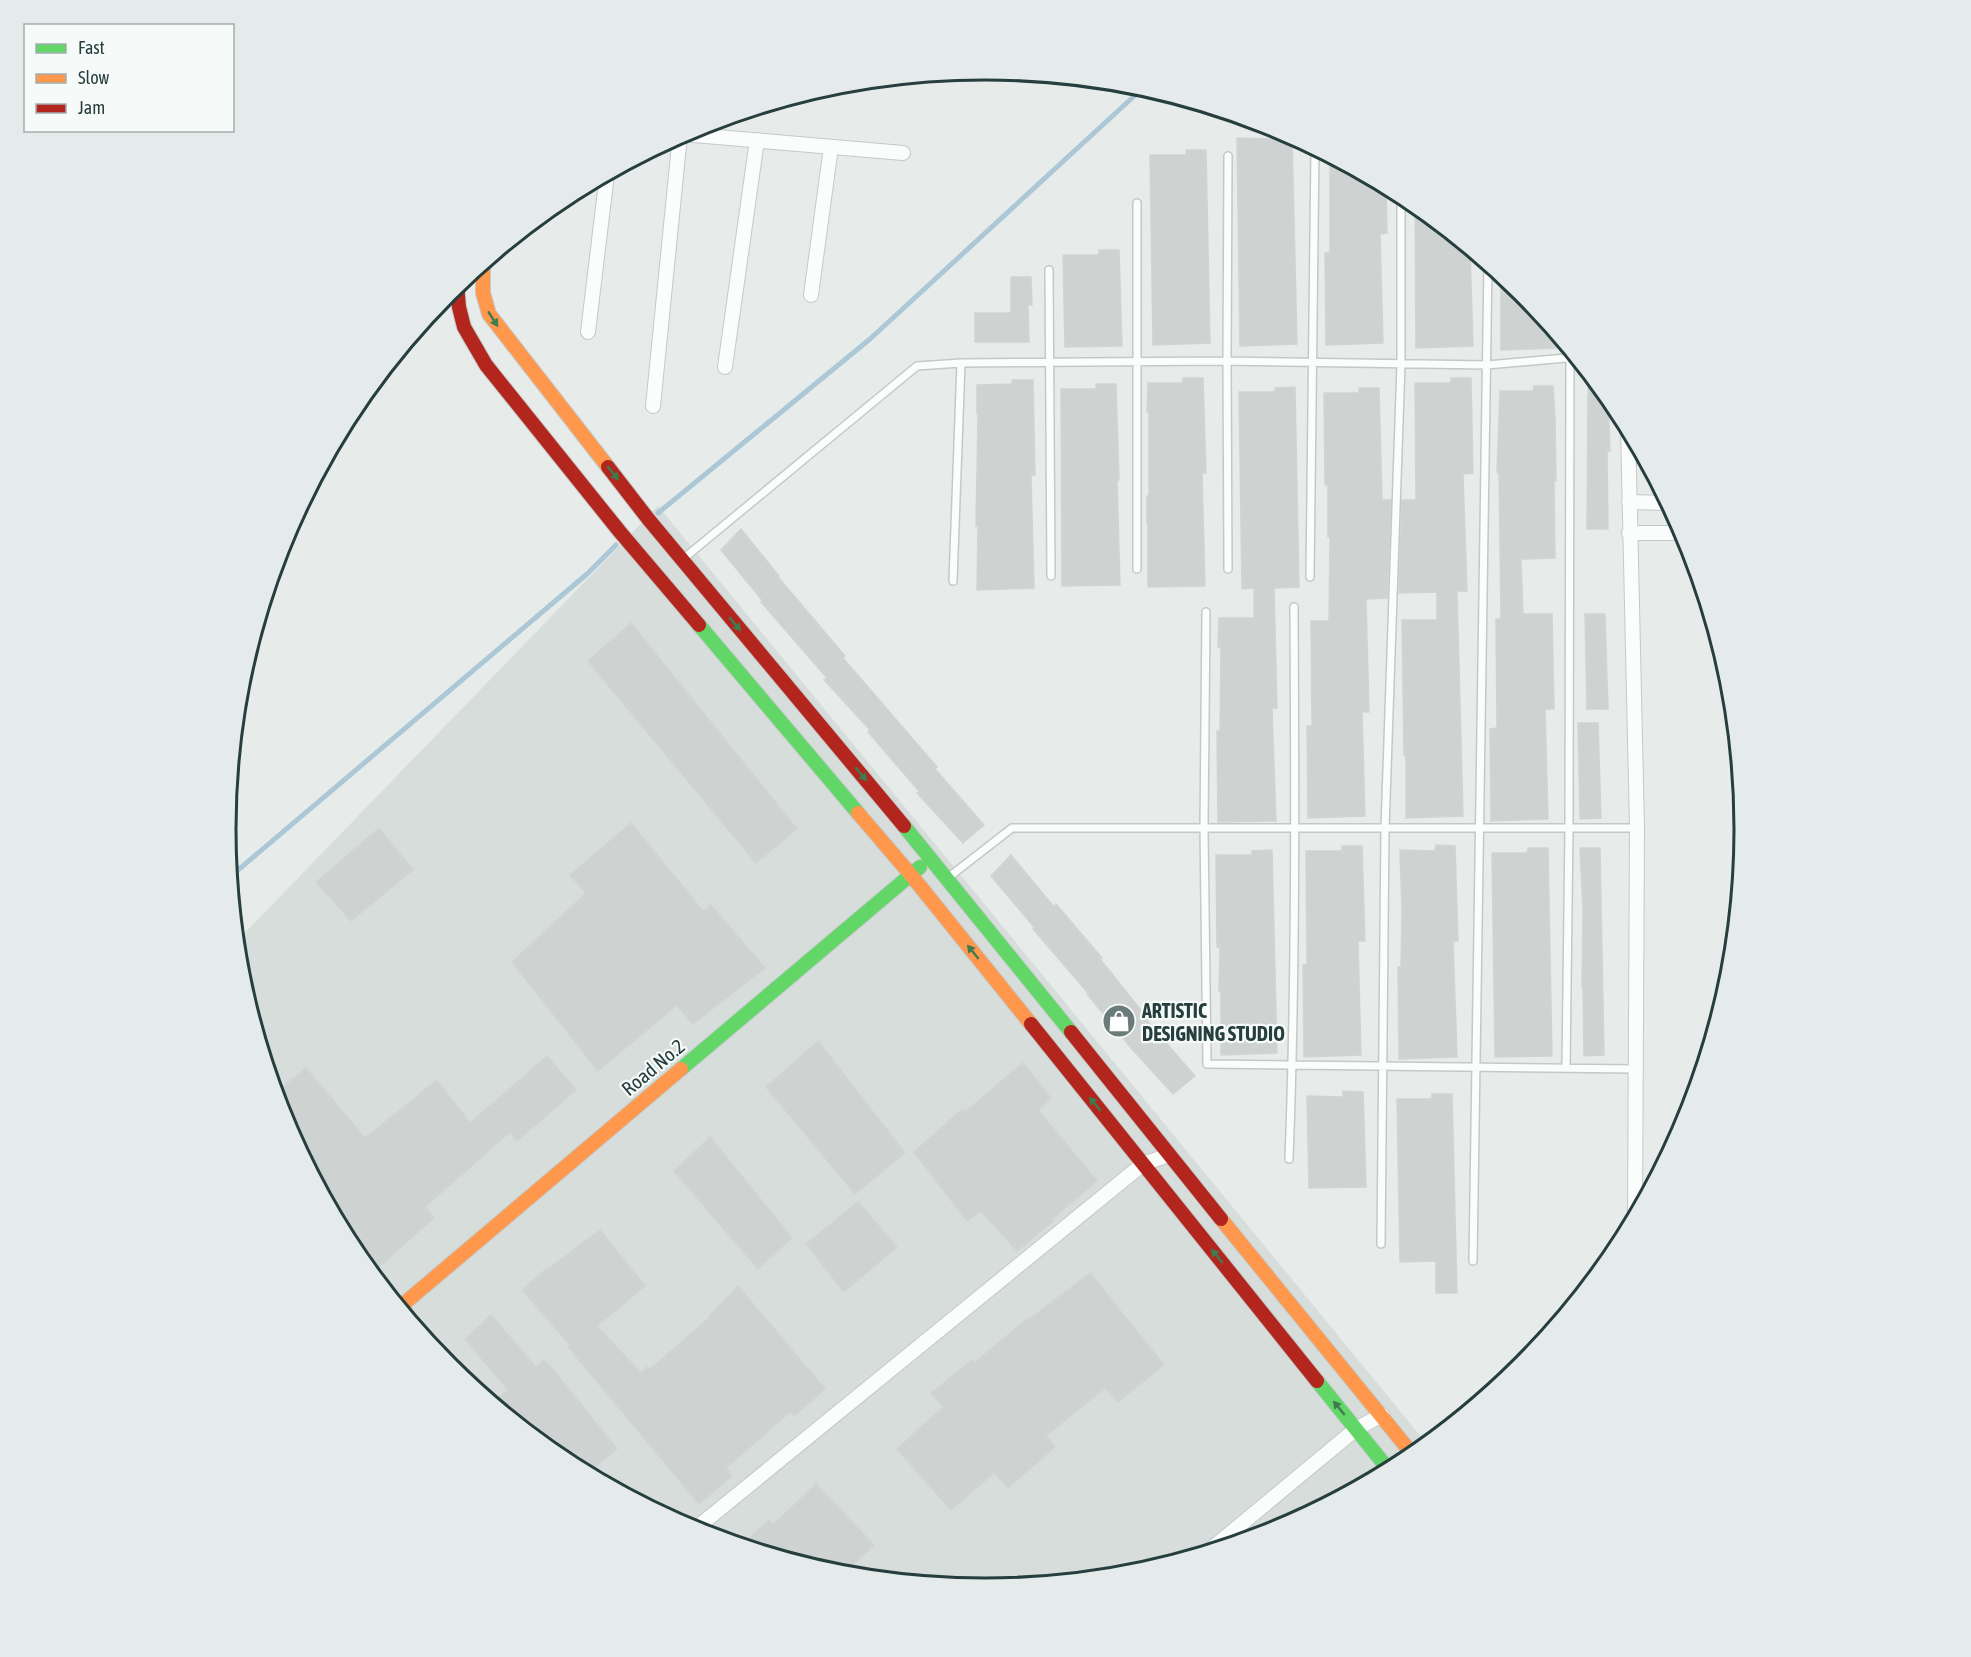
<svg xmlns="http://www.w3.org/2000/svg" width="1971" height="1657" font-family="'Asap Condensed',sans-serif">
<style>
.built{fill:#d6dddb}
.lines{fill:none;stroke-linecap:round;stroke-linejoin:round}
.stream{stroke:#acc7d6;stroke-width:5}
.building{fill:#ced3d2;stroke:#d0d5d4;stroke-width:1.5}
.lane-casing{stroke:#c4c9c8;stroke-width:10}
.street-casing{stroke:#c4c9c8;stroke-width:16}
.fast-casing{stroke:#c4cac9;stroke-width:16}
.slow-casing{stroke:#c4cac9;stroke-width:16}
.jam-casing{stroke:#c4cac9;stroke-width:16}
.lane{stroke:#fbfcfc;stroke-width:7}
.street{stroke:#fbfcfc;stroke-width:14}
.fast{stroke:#63d668;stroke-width:14}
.slow{stroke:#ff974d;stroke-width:14}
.jam{stroke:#b3261e;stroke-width:14}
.oneway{fill:#3e7b4e}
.labels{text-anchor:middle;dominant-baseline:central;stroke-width:4.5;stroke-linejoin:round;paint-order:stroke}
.poi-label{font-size:20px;font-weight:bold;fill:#263e3d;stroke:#f6faf9;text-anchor:start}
.street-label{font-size:20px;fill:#263e3d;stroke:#f6faf9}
.rim{fill:none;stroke:#263e3d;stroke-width:3}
</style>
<rect width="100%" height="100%" fill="#e7eceb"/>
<path class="built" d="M658,506l769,938 -20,16 -131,70 -143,43 -148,15 -148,-15 -142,-43 -132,-70 -115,-95 -94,-115 -70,-131 -43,-143 -4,-35z"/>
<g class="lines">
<path class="stream" d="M658,513l212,-174 274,-252
M231,876l356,-302 29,-29"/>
</g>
<path class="building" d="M1272,133h17l3,2 5,209 -57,2 -3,-208 35,1z
M1186,150h20l4,193 -57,2 -3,-190h36z
M1330,156l56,29 1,48 -7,1 3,109 -57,2 -1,-92h5z
M1415,203l55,46 3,97 -57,2z
M1099,250h20l3,96 -57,1 -2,-92h36z
M1501,274l22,18 34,42 1,14 -57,2z
M1011,277h20l1,28h-4l1,37h-54v-29h36z
M1183,378h20l3,95h-4l3,113 -57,1v-63h-1v-28h2v-84h-2l1,-29h35z
M1451,378h20l2,95 -10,1 4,117h-10l6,225 -57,2v-63h-2l-2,-135h35v-28l-38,1 3,-93h14l-1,-117h36z
M1012,380h21l2,95h-4l3,113 -57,2 1,-64h-2l2,-113h-1v-28l35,-1z
M1096,384h20l3,96h-2l3,105 -58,1 -1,-197h35z
M1588,385h11l9,11 2,55h-3l1,78h-21z
M1534,386h19l2,33 1,62h-2l1,77 -34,1 2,55h29l2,95h-9l3,110 -57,2 -1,-92 7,-1 -1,-109h5l-2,-147h-2l3,-81h33z
M1295,387l4,200 -25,1 3,120h-5l4,113 -58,1 -1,-91h3l1,-84h-3l1,-29h35v-30l-12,1 -3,-197h36v-4z
M1359,388h20l3,112h9l-4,98 -21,1 3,113h-7l3,104 -57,2 -1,-92h5l-1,-105h18l1,-84h-2v-52h-3v-3l-1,-89h35z
M741,529l38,47 -1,1 67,79 -2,2 94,109 -2,2 49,56 -21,18 -46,-50 2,-2 -51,-59 2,-2 -46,-50 3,-2 -66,-76 1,-2 -41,-50z
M1585,614h20l3,95h-21z
M631,623l166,206 -41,34 -168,-202z
M1578,723h20l3,95 -21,1z
M631,823l72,88 8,-6 54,63 -72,56 -16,-19 -79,66 -86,-109 74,-69 -16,-18z
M379,828l34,42 -62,51 -35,-39z
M1436,845l19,1 3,95h-5l4,116 -58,2 -1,-92h3l1,-56 -2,-61 35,1z
M1342,846h20l3,95h-7l3,114 -57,2 -1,-92h4l-1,-114h36z
M1528,848h20l4,208 -57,1 -3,-204h35z
M1580,848h20l4,207 -20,1 -1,-68h-1l1,-79z
M1272,850l5,203 -56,2v-64h-2l1,-44h-3l-1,-92h36v-4z
M1011,855l43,52 2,-3 46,54 -2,1 49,61 -2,1 48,55 -22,18 -42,-46 -44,-54 1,-1 -55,-64 1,-2 -43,-51z
M818,1041l87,112 -50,41 -89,-107z
M547,1056l29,34 -59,51 -7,-9 -85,75 9,11 -62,55 -18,-23 -70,-131 -8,-26 30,-25 59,70 72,-58 33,43z
M1023,1063l28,35 -13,12 59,71 -45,38 1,2 -36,30 -36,-40 -14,10 -53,-69 48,-43 3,3z
M1343,1091l20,1 3,95 -57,1 -2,-92 36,1z
M1432,1094h20l5,199h-21v-32l-36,1 -3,-163h35z
M710,1137l82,101 -34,31 -84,-98z
M858,1202l39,45 -53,45 -38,-48z
M600,1230l45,56 -48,40 44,47 6,-6 2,3 61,-53 -1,-1 29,-30 87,103 -31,27 -4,-4 -64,56 6,8 -33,28 -131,-157 2,-2 -48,-55 25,-22 1,1z
M1090,1273l74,92 -46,37 -13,-14 -59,48 9,11 -47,41 -14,-15 -43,37 -54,-61 46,-42 -12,-14 41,-33 2,3 53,-44 1,1z
M491,1315l45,52 8,-7 3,4 1,-1 69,86 -29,24 -25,-13 -70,-58 15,-12 -43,-51z
M816,1484l58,61 -31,29 -101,-29 27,-25 4,5z"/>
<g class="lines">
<defs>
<path id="lane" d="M1228,156l-1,205 1,208
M1137,203v366
M1049,270l2,306
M683,559l234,-193 44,-3 266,-2 260,4 90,-8
M1310,577l5,-429
M953,581l8,-218
M1206,612l-2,216 3,236 429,5
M949,877l63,-49h625
M1566,1068l3,-240 1,-478
M1289,1159c7,-184 6,-368 5,-552
M1381,1244l4,-416 16,-464v-171
M1473,1261l15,-998"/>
<path id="street" d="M682,134l221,19
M811,295l20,-148
M588,332l19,-158
M725,367l32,-227
M653,406l27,-271
M1628,427l9,401 -2,388
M1629,502l40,1
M1629,533h56
M694,1530l449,-366 26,-9
M1210,1550l146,-121 26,-14"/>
<path id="fast" d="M699,625l159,188
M904,826l167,206
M681,1069l239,-202
M1317,1381l72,89"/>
<path id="slow" d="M483,263v30l6,21 119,153
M858,813l53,62 120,149
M1221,1219l192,236
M400,1307l281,-238"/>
<path id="jam" d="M457,284l2,23 5,20 22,38 134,167 79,93
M608,467l41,53 255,306
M1031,1024l286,357
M1071,1032l150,187"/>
</defs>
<use href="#lane" class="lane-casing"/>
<use href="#street" class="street-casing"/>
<use href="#fast" class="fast-casing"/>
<use href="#slow" class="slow-casing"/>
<use href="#jam" class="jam-casing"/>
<use href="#lane" class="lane"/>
<use href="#street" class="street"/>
<use href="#fast" class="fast"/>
<use href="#slow" class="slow"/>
<use href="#jam" class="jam"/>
</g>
<defs><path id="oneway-solid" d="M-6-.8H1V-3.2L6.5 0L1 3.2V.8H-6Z" transform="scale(1.5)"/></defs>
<g class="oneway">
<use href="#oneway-solid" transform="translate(493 319) rotate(57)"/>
<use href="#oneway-solid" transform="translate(613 473) rotate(52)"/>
<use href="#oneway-solid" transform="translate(735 624) rotate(50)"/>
<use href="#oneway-solid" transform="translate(861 774) rotate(50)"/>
<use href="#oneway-solid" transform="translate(973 952) rotate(-129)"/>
<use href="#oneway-solid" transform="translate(1095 1104) rotate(-129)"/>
<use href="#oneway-solid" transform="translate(1217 1256) rotate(-129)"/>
<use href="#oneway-solid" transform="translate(1339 1408) rotate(-129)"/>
</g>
<defs>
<symbol id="shop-disc" viewBox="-11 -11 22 22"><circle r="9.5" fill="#6a7b7a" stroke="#f6faf9"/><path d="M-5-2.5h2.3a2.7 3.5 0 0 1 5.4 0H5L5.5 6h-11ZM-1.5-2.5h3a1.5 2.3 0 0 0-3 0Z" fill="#fff"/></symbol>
</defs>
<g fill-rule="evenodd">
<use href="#shop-disc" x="1100" y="1002" width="38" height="38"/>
</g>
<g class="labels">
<g class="poi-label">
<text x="1142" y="1010">ARTISTIC<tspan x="1142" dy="23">DESIGNING STUDIO</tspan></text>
</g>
<g class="street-label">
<text transform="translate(653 1067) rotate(-40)">Road No.2</text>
</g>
</g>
<path d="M0 0H1971V1657H0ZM236 829a749 749 0 1 1 1498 0a749 749 0 1 1-1498 0Z" fill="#e5ebea" fill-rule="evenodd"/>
<path class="rim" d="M236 829a749 749 0 1 1 1498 0a749 749 0 1 1-1498 0Z"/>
<rect x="24" y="24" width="210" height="108" fill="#f6faf9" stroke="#a3afae" stroke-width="1.5"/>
<rect x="36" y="44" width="30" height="9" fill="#63d668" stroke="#a3afae" stroke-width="1.5"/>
<text x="78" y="54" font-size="18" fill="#263e3d">Fast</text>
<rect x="36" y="74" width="30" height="9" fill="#ff974d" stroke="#a3afae" stroke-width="1.5"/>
<text x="78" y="84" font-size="18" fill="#263e3d">Slow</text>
<rect x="36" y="104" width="30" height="9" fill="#b3261e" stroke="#a3afae" stroke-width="1.5"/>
<text x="78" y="114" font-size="18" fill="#263e3d">Jam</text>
</svg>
